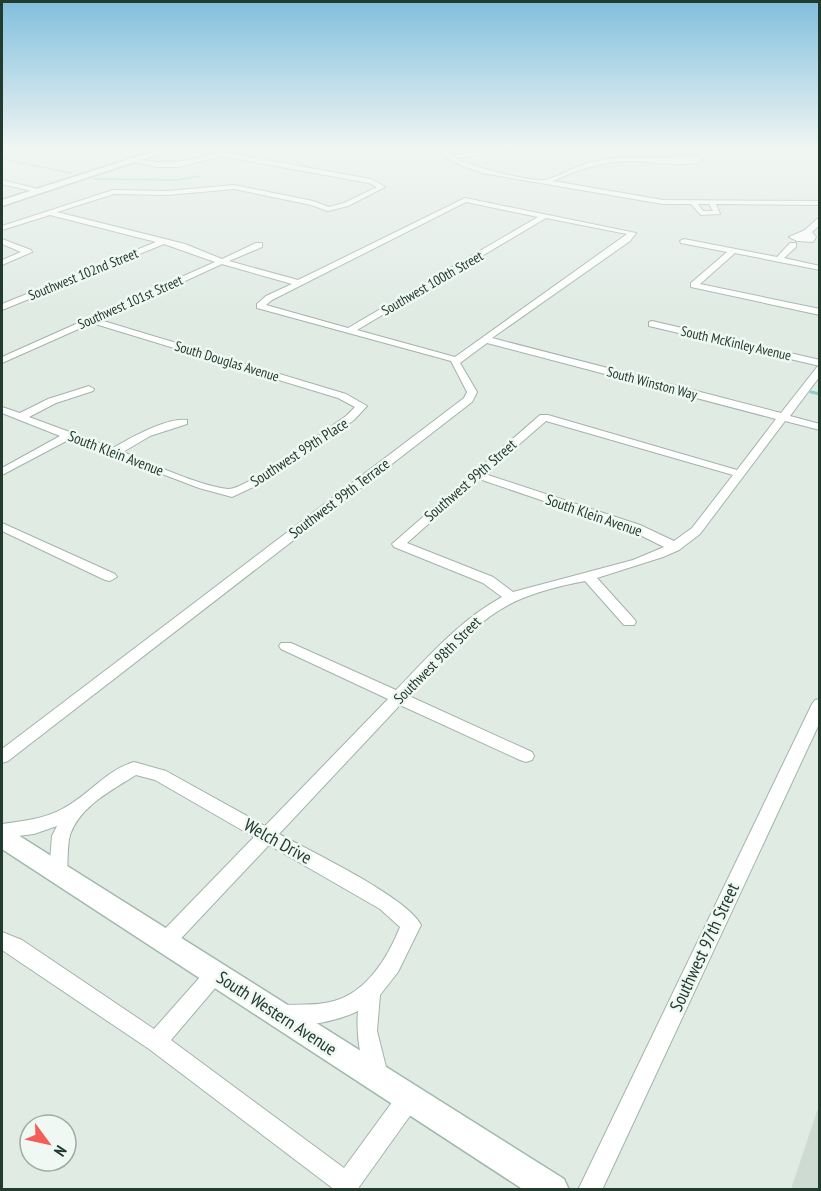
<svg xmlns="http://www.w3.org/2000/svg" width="821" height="1191" font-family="'PT Sans Narrow',sans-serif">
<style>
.built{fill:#cedbd3}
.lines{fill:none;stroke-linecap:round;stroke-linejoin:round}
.stream-far1{stroke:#88d0cd;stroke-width:1.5}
.stream{stroke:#88d0cd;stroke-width:3}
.minor-casing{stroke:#a3b3aa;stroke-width:2}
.secondary-casing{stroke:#a1b9ac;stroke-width:3}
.minor{fill:#fff;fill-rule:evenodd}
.secondary{fill:#fff;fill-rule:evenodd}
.labels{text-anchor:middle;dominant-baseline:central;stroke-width:5;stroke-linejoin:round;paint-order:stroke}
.far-street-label{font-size:14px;fill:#213b2f;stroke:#f0f8f3}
.street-label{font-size:15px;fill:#213b2f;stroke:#f0f8f3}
.near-street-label{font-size:18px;fill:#213b2f;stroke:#f0f8f3}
</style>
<rect width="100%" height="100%" fill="#e0ebe4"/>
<path class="built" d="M819,1105v84h-28z"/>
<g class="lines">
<path class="stream-far1" d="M2,159l69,14
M94,179l83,1 23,-4"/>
<path class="stream" d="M811,392l9,2"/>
<defs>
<path id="minor" d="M439,150h7l5,5 63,-5 -59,8c14,8 75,24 90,22 8,-1 32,-14 43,-17 25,-7 49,-5 74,-5 15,0 28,-5 41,2 -15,9 -54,0 -74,1 -27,1 -51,8 -76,20l110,19 157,1v4l-104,-1 4,10 -19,1 -10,-11h-28l-181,-31 -29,-11zM698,204h11l4,7h-10z
M222,152l149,27 14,8 -37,19 -20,5 -17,-6 -77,-16 -66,6 -54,-1 -57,18 128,32 37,15 34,-16h6v4l-33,14 69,19 167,-82 171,35 -6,8 -138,97 289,75 36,-46 3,-1v10l-30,40 30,8v6l-35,-9 -85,113 -21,16 -16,7 -66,21 37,41 2,3 -2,3h-10l-39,-44c-21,4 -42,9 -62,17 -47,19 -80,62 -114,98l123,56 2,4 -2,4 -6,2 -6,-2 -120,-55 -121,129c31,17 128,63 142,91l-23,47 -18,23 -3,36 11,44 -3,8 -8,3 -8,-3c-9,-23 -13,-49 -11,-72 -20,10 -60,19 -82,11l-3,-7 3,-7 7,-3c17,-1 35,1 51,-4 33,-9 54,-44 66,-74l-20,-18 -111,-64 -97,103 -7,3 -7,-3 -3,-6 3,-6 96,-99 -99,-57 -19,-5c-24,15 -56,31 -66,60 -3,11 -2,26 -3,38l-3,5 -6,3 -6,-3 -3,-5 3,-37 5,-10 -23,8 -32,4v-14c21,-3 43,-5 62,-16 25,-13 42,-38 70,-46l32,9 99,55 123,-127 -107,-50 -2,-3 2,-3h10l105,47c33,-34 64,-70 106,-93l-19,-14 -89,-36 -2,-3 148,-129h8l189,55 39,-51 -289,-76 -27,20 17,29 -5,10 -464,359 -6,2v-14l462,-351 3,-6 -16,-31 -194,-53v-4l9,-8 26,-12 -70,-20 -122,56 246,74 21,12 -13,14 -90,62 -32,15 -33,-9 -129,-49 -68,36v-7l58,-32 -58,-23v-6l18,6 28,-14 41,-13 5,3 -1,2 -37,12 -27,14 84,31c17,-10 54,-31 74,-28v4l-37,12 -27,16c28,11 76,34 105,37 18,1 99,-60 118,-73l9,-9 -17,-9 -246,-75 -90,40v-6l213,-95 -51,-18 -162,66v-6l154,-62 -106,-27 -48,15v-4l111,-36 55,1 66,-6 79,16 16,6 15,-4 33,-16 -8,-4 -147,-27 -43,11h-22l-27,-6 3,-2c37,6 53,3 89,-7zM466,202l72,15 -190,111 -82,-23 6,-5zM546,218l81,16 -172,123 -98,-27zM546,421l187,54 -41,53 -18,13 -34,-16 -155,-51zM479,479l153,52 32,16 -31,13 -120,32 -20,-15 -86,-34z
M2,180l40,10 1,1 -3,2 -38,-9z
M817,219h3v6l-8,7 4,5 -3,5 -16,-1 -8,-4 16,-7z
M2,239l29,11 1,2 -30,13v-5l19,-8 -19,-8z
M684,239l93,18 13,-14h6v4l-12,11 36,8v4l-85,-17 -35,31 120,25v6l-129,-28v-4l36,-31 -46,-9 -1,-2z
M652,321l168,39v6l-171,-40v-4z
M2,523l113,51 2,3 -7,4 -5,-1 -103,-49z
M820,699v23l-218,468h-24l234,-486 3,-4z
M2,932l20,8 132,89 54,-61 7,-3 7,3 3,6 -3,6 -51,60 173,128 57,-78 8,-3 8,3 3,8 -3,8 -58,81 1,3h-25l-186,-141 -147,-99z"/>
<path id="secondary" d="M158,150h12l-168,56v-6z
M2,828l8,2 554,349 5,11h-45l-522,-341z"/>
</defs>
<use href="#minor" class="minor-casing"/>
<use href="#secondary" class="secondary-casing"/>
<use href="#minor" class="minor"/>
<use href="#secondary" class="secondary"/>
</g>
<linearGradient id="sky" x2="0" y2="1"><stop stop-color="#81bfdd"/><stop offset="0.47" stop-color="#f1f6f3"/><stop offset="1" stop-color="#f1f6f3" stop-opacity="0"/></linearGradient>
<rect width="821" height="317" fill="url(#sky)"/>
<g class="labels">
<g class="far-street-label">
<text transform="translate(83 274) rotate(-22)">Southwest 102nd Street</text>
<text transform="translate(432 283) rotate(-30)">Southwest 100th Street</text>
<text transform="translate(130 302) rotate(-24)">Southwest 101st Street</text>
<text transform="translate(736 343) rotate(13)">South McKinley Avenue</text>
<text transform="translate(227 361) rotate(17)">South Douglas Avenue</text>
<text transform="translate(652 383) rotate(15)">South Winston Way</text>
</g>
<g class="street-label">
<text transform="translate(299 452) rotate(-33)">Southwest 99th Place</text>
<text transform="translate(116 453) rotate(21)">South Klein Avenue</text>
<text transform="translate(470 480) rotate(-41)">Southwest 99th Street</text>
<text transform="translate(339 498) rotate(-37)">Southwest 99th Terrace</text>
<text transform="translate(594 515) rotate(19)">South Klein Avenue</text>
<text transform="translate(437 660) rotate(-45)">Southwest 98th Street</text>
</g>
<g class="near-street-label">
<text transform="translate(278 841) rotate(29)">Welch Drive</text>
<text transform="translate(704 947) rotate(-65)">Southwest 97th Street</text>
<text transform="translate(277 1013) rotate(33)">South Western Avenue</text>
</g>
</g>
<rect width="821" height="1191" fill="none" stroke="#213b2f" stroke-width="6"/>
<g transform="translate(48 1143) rotate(123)"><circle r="28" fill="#f0f8f3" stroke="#9daca5" stroke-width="1.5"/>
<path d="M0-4.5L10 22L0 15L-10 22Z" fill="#f15f58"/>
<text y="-9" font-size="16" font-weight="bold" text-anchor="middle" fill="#213b2f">N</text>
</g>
</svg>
